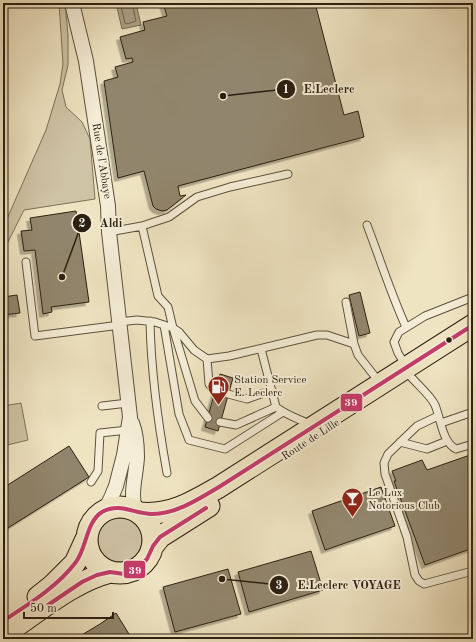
<svg xmlns="http://www.w3.org/2000/svg" width="476" height="642" font-family="'Old Standard TT',serif">
<style>
.green{fill:#cec3a4;stroke:#7d725a}
.water{fill:#ada286;stroke:#796e57}
.lines{fill:none;stroke-linecap:round;stroke-linejoin:round}
.shore{stroke:#6c624c;stroke-width:1}
.building{fill:#91866d;stroke:#2c2111;filter:url(#shadow)}
.lane-casing{stroke:#5d523d;stroke-width:9}
.street-casing{stroke:#5d523d;stroke-width:16}
.primary-casing{stroke:#2c2111;stroke-width:23}
.lane{stroke:#f5edd7;stroke-width:7}
.street{stroke:#f5edd7;stroke-width:14}
.primary{stroke:#efe4c2;stroke-width:21}
.bus-1-casing{stroke:#f5edd7;stroke-width:7}
.bus-1{stroke:#c53b6a;stroke-width:4}
.bus-dot{fill:#2c2111;stroke:#f5edd7;stroke-width:1.5}
.labels{text-anchor:middle;dominant-baseline:central;stroke-width:4;stroke-linejoin:round;paint-order:stroke}
.street-label{font-size:11px;fill:#2c2111;stroke:#f5edd7}
.poi-label{font-size:11px;fill:#2c2111;stroke:#f5edd7;text-anchor:start}
.leader{fill:none;stroke:#2c2111;stroke-width:1.5}
.callout-dot{fill:#2c2111;stroke:#f5edd7;stroke-width:1.5}
.mark-label{font-size:12px;text-anchor:middle;font-weight:bold;fill:#fff}
.callout-label{font-size:12px;text-anchor:middle;font-weight:bold;fill:#2c2111;stroke:#f5edd7;stroke-width:4;stroke-linejoin:round;paint-order:stroke}
.line-badge{stroke:#f5edd7;stroke-width:1.5}
.badge-label{font-size:11px;text-anchor:middle;font-weight:bold;fill:#fff}
</style>
<defs>
<filter id="shadow"><feDropShadow dx="-3.5" dy="3.5" stdDeviation="0" flood-color="#0004"/></filter>
</defs>
<rect width="100%" height="100%" fill="#efe4c2"/>
<filter id="stains"><feTurbulence type="fractalNoise" baseFrequency=".005" numOctaves="4"/><feColorMatrix values="0 0 0 0 .2 0 0 0 0 .09 0 0 0 0 .02 0 0 0 .5 -.17"/></filter>
<radialGradient id="worn" r=".72"><stop offset=".6" stop-color="#630" stop-opacity="0"/><stop offset="1" stop-color="#630" stop-opacity=".3"/></radialGradient>
<path class="green" d="M59,3h6l3,32v30l-6,25 4,17 16,15 8,17 5,60 -71,11 -21,42v-24l43,-98 14,-46 3,-20z
M21,403l7,37 -25,6v-40z
M98 540a22 22 0 1 1 44 0a22 22 0 1 1-44 0Z"/>
<path class="water" d="M116,3h20l5,22 -19,4z"/>
<g class="lines">
<path class="shore" d="M120,3l5,20 2,1 9,-3 -4,-18"/>
</g>
<path class="building" d="M163,3h152l29,112 14,-4 6,26 -186,49 2,10 6,-1 -19,15 -5,1 -6,-2 -3,-3 -9,-35 -26,7 -14,-97 14,-4 -3,-10 18,-5 -1,-4 -6,1 -6,-22 25,-7 -2,-8 24,-6z
M76,211l13,91 -38,5 1,5 -9,2 -8,-64 -11,1 -3,-20 11,-1 -2,-12z
M360,292l10,41 -11,3 -10,-41z
M17,295l3,18 -17,2v-18z
M220,374l13,4 -15,53 -13,-4z
M69,446l20,31 -86,54v-43z
M473,454v94l-48,17 -31,-84h2l-4,-10 30,-11 5,10z
M381,487l14,39 -70,24 -13,-39z
M311,551l12,39 -74,22 -11,-40z
M228,569l13,45 -66,18 -12,-45z
M116,613l16,26h-57l25,-15z"/>
<g class="lines">
<defs>
<path id="lane" d="M367,225c13,34 24,69 39,102
M142,226l27,-9 28,-20 33,-10 58,-13
M109,232l33,-6 16,70 10,11 5,21 22,73 13,17
M26,262l9,74 85,-11
M346,302l8,42 4,11 22,28
M150,321c1,51 8,102 17,152
M119,322l18,-2 18,2 18,6 6,4 15,18 13,9 22,-3 88,-21h10l27,9
M164,325l15,89 10,26 36,9 58,-37
M261,349l15,58c10,8 23,12 35,18
M207,359l2,25 6,8
M406,366l-8,-13 -4,-11 5,-10 26,-16 48,-19
M411,377c7,8 20,19 24,28 6,14 7,37 21,44l17,-5
M228,394l19,5 25,-9
M102,406l26,-3
M438,416l-21,10 -29,28 -4,9 1,11 22,63 8,38 4,6 5,3 49,-13
M220,422l16,3 40,-18
M441,423l32,-11
M400,442l27,7 20,-8
M91,482l7,-11 2,-38 28,-3"/>
<path id="street" d="M72,3l14,58 22,145 1,26 21,185 -6,38 -8,31 -5,12 -6,12
M132,423c4,10 5,24 5,34 -1,19 -7,35 -2,53"/>
<path id="primary" d="M87 540a33 33 0 1 1 66 0a33 33 0 1 1-66 0Z
M140,513c30,3 53,-11 79,-26l254,-162
M153,546l7,-9 49,-31
M38,597l15,-12 22,-22 11,-24
M3,635c33,-21 68,-53 107,-63"/>
</defs>
<use href="#lane" class="lane-casing"/>
<use href="#street" class="street-casing"/>
<use href="#primary" class="primary-casing"/>
<use href="#lane" class="lane"/>
<use href="#street" class="street"/>
<use href="#primary" class="primary"/>
<defs>
<path id="bus-1" d="M48,605l34,-23 15,-7 13,-3 14,2 13,-5 10,-10 6,-13 7,-9 46,-29
M3,621c26,-17 54,-34 73,-59 11,-15 10,-40 26,-50 18,-10 32,2 50,2 24,0 47,-15 67,-27l254,-162"/>
</defs>
<use href="#bus-1" class="bus-1-casing"/>
<use href="#bus-1" class="bus-1"/>
</g>
<defs>
<symbol id="fuel-pin" viewBox="-11 -11 22 30"><path d="M0 17L-7.5 6A9.5 9.5 0 1 1 7.5 6Z" fill="#8f2418" stroke="#f5edd7"/><path d="M-5.5-6h7V0h2V4h1.3V-2.5L3-4.5l.8-.8L6-3V5H2.5V1h-1V6h-7ZM-4.2-4.7v3.2H.2V-4.7Z" fill="#fff"/></symbol>
<symbol id="bar-pin" viewBox="-11 -11 22 30"><path d="M0 17L-7.5 6A9.5 9.5 0 1 1 7.5 6Z" fill="#8f2418" stroke="#f5edd7"/><path d="M-6-5H6L.8 .8V4.5H3.5V6h-7V4.5H-.8V.8Z" fill="#fff"/></symbol>
</defs>
<g fill-rule="evenodd">
<use href="#fuel-pin" x="206" y="374" width="25" height="34"/>
<use href="#bar-pin" x="340" y="486" width="25" height="34"/>
</g>
<circle class="bus-dot" cx="449" cy="340" r="3.5"/>
<g class="labels">
<g class="street-label">
<text transform="translate(101 161) rotate(81)">Rue de l'Abbaye</text>
<text transform="translate(311 440) rotate(-33)">Route de Lille</text>
</g>
<g class="poi-label">
<text x="234" y="380">Station Service<tspan x="234" dy="13">E. Leclerc</tspan></text>
<text x="368" y="493">Le Lux<tspan x="368" dy="13">Notorious Club</tspan></text>
</g>
</g>
<path class="leader" d="M223 96L286 89M62 277L82 223M222 579L279 585"/>
<g class="callout-dot">
<circle cx="223" cy="96" r="4"/>
<circle cx="62" cy="277" r="4"/>
<circle cx="222" cy="579" r="4"/>
<circle cx="286" cy="89" r="10"/>
<circle cx="82" cy="223" r="10"/>
<circle cx="279" cy="585" r="10"/>
</g>
<g class="mark-label">
<text x="286" y="93">1</text>
<text x="82" y="227">2</text>
<text x="279" y="589">3</text>
</g>
<g class="callout-label">
<text x="329" y="93">E.Leclerc</text>
<text x="111" y="227">Aldi</text>
<text x="349" y="589">E.Leclerc VOYAGE</text>
</g>
<g class="line-badge">
<rect x="340" y="393" width="23" height="19" rx="4" fill="#c53b6a"/>
<rect x="123" y="560" width="23" height="19" rx="4" fill="#c53b6a"/>
</g>
<g class="badge-label">
<text x="351" y="406">39</text>
<text x="135" y="574">39</text>
</g>
<rect width="476" height="642" fill="none" stroke="#efe4c2" stroke-width="16"/>
<rect x="4" y="4" width="468" height="634" fill="none" stroke="#2c2111" stroke-width="2"/>
<rect x="8" y="8" width="460" height="626" fill="none" stroke="#2c2111"/>
<path d="M24 612v6h89v-6" fill="none" stroke="#2c2111" stroke-width="2"/>
<text x="30" y="612" font-size="12" fill="#2c2111" stroke="#f5edd7" stroke-width="3" paint-order="stroke">50 m</text>
<rect width="100%" height="100%" filter="url(#stains)"/>
<rect width="100%" height="100%" fill="url(#worn)"/>
</svg>
